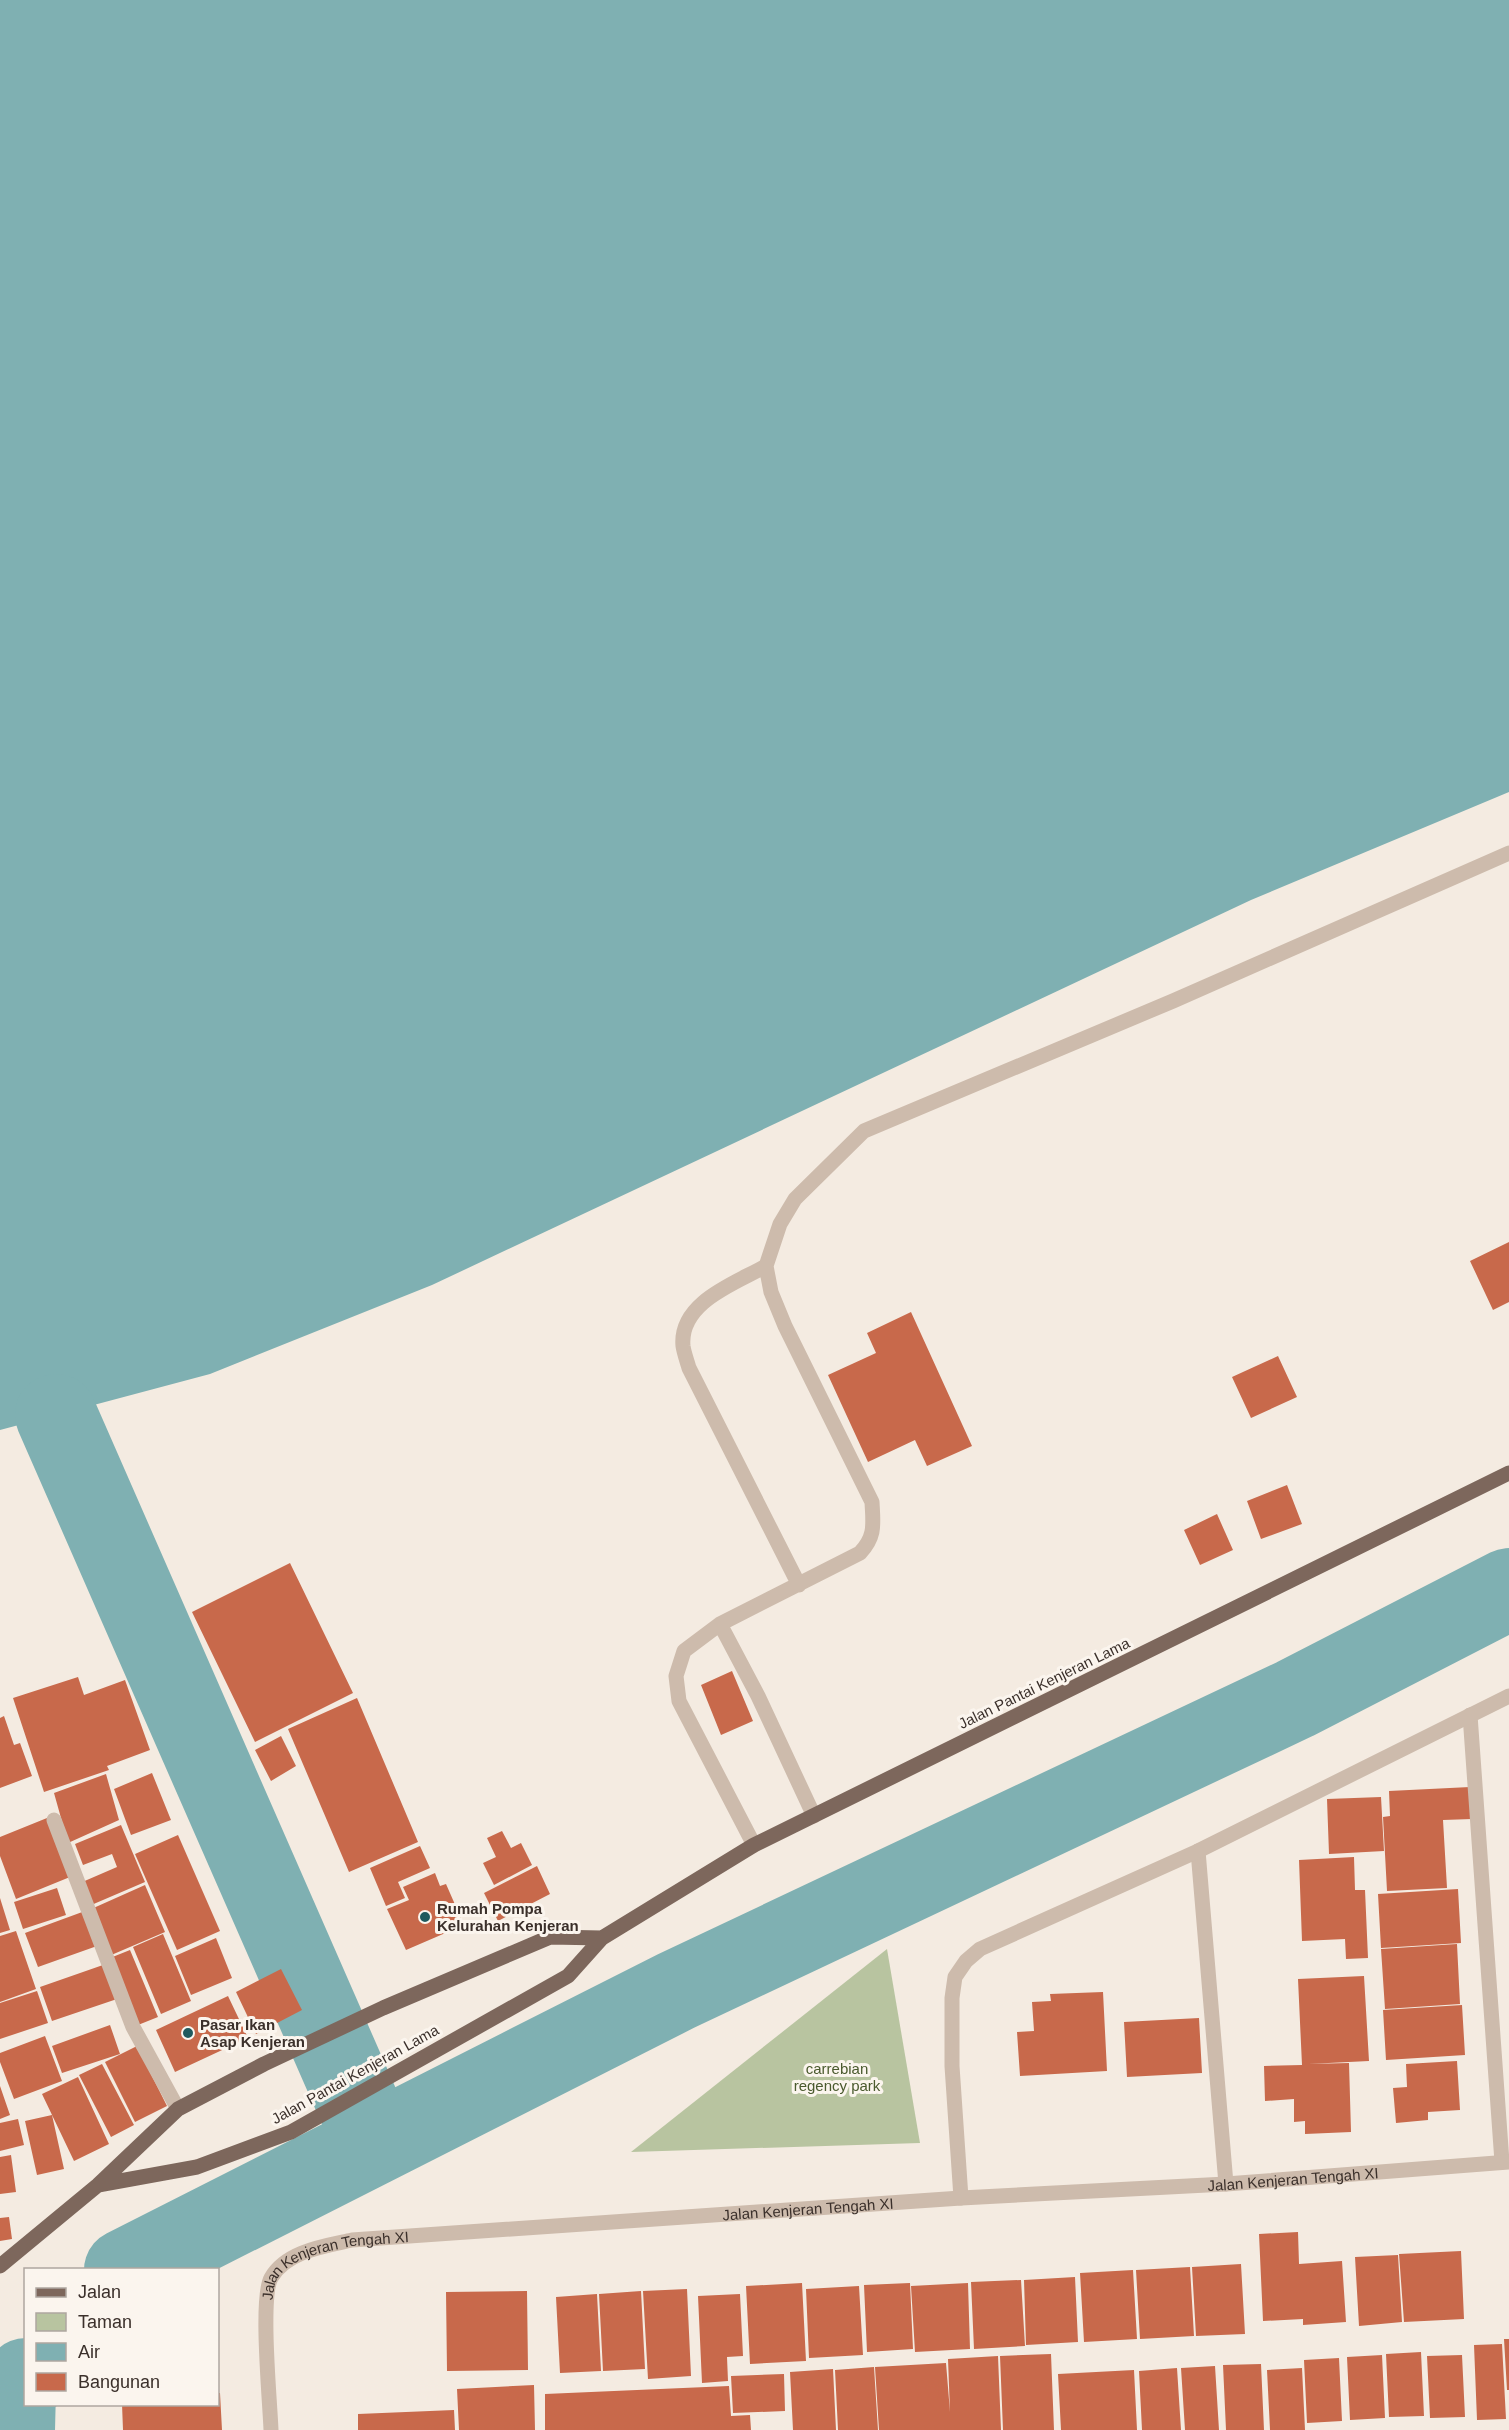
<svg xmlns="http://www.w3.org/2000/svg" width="1509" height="2430" font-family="Arial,sans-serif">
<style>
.green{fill:#b8c4a0}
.water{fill:#7fb0b2}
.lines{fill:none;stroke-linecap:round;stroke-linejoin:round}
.river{stroke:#7fb0b2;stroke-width:82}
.building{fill:#c8694b}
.lane{stroke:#cdbbac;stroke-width:15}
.street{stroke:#cdbbac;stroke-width:15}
.primary{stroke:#7d675c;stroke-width:15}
.poi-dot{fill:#1f5a5e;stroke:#fbf5ee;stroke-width:2}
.labels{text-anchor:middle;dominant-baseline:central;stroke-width:6;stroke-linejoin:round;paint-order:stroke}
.street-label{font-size:15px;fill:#3b302b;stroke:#fbf5ee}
.poi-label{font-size:15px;font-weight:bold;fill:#3b302b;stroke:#fbf5ee;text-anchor:start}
.park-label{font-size:15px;fill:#4a5a2e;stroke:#fbf5ee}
</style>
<rect width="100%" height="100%" fill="#f4ebe1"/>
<path class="green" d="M887,1949l33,194 -289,9z"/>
<path class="water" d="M0,0h1509v792l-258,108 -819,385 -222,89 -210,56z"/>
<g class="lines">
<path class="river" d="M56,1415l319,728
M125,2270l551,-279 619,-292 214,-110
M14,2430l1,-40 11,-11"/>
</g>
<path class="building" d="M1509,1242v60l-16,8 -23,-49z
M911,1312l61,134 -45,20 -12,-26 -47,22 -40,-87 48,-22 -9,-20z
M1278,1356l19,41 -46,21 -19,-41z
M1287,1485l15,39 -41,15 -14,-38z
M1217,1514l16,36 -33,15 -16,-35z
M290,1563l63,130 -98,49 -63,-130z
M732,1671l21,50 -32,14 -20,-50z
M78,1677l6,18 41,-15 25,70 -43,16 2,4 -65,22 -31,-94z
M357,1698l61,144 -69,30 -61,-143z
M4,1716l10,29 6,-2 12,33 -32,12v-70z
M281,1736l15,30 -25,15 -16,-31z
M152,1773l19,47 -40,15 -17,-46z
M106,1774l13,46 -51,23 -14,-50z
M1470,1787l2,32 -29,1 4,68 -60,3 -4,-74 7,-1 -1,-25z
M1381,1797l3,54 -55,3 -2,-55z
M47,1818l23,59 -54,22 -16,-43v-19z
M121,1825l24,57 -56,24 -9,-23 37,-16 -5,-13 -29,11 -8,-21z
M502,1831l9,17 10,-5 11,22 -38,20 -11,-22 13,-6 -9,-19z
M178,1835l42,96 -43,19 -42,-96z
M420,1846l10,22 -32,14 7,16 -19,8 -16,-38z
M1354,1857l1,33h10l3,68 -22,1 -1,-20 -43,2 -3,-81z
M537,1866l13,28 -52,27 -14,-28z
M435,1873l5,13 6,-2 18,41 -58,25 -19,-41 22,-9 -6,-13z
M145,1885l20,47 -56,24 -20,-46z
M57,1888l9,27 -43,14 -9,-27z
M1458,1889l3,54 -80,5 -3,-54z
M0,1898l10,32 -10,3z
M85,1911l12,35 -59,21 -13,-34z
M16,1931l20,58 -36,13v-66z
M163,1934l28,67 -30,13 -28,-67z
M216,1938l16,40 -41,17 -16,-39z
M1457,1944l3,60 -75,5 -4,-60z
M130,1950l28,67 -20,8 -28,-67z
M103,1965l14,34 -65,22 -12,-34z
M281,1969l21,41 -46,24 -20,-42z
M1364,1976l5,85 -61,3 41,-1 2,69 -46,2v-13l-11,1v-23l-29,2 -1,-35 38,-1 -4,-86z
M37,1991l11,32 -48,16v-36z
M1103,1992l4,79 -87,5 -3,-44 17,-1 -2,-29 19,-1 -1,-7z
M228,1996l20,42 -73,34 -19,-42z
M1462,2005l3,50 -79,5 -3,-50z
M1199,2018l3,55 -75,4 -3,-55z
M110,2025l10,29 -58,19 -10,-27z
M45,2036l17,45 -48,18 -14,-37v-9z
M137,2046l30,60 -32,16 -30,-60z
M1457,2061l3,49 -32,2v8l-32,3 -3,-35 14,-1 -1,-23z
M102,2064l32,61 -23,12 -32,-62z
M78,2077l31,67 -35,17 -32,-67z
M0,2086l10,29 -10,4z
M52,2115l12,54 -27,6 -12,-54z
M18,2119l6,26 -24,6v-28z
M11,2155l5,37 -16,2v-37z
M9,2217l3,22 -12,2v-23z
M1298,2232l1,32 43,-3 4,61 -43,3v-6l-40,2 -4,-87z
M1461,2251l3,68 -60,3 -5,-68z
M1398,2255l4,67 -43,4 -4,-69z
M1241,2264l4,70 -49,2 -4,-69z
M1190,2267l4,69 -54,3 -4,-69z
M1133,2270l4,69 -53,3 -4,-69z
M1075,2277l3,65 -52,3 -2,-65z
M1021,2280l4,66 -51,3 -3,-67z
M802,2283l4,78 -56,3 -4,-78z
M910,2283l3,66 -46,3 -3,-67z
M968,2283l2,66 -55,3 -4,-66z
M859,2286l4,69 -54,3 -3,-69z
M687,2289l4,87 -43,3 -5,-88z
M527,2291l1,79 -81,1 -1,-79z
M641,2291l4,78 -42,2 -4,-77z
M597,2294l4,77 -41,2 -4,-76z
M740,2294l3,62 -16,1 1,24 -26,2 -4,-87z
M1504,2339h5v51h-2z
M1502,2344l4,75 -29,1 -3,-75z
M1421,2352l3,64 -35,1 -3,-63z
M1051,2354l3,76h-51l-3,-74z
M1382,2355l3,63 -35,2 -3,-63z
M1462,2355l3,62 -35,1 -3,-62z
M998,2356l3,74h-122l-4,-63 71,-4 4,49 -2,-53z
M1339,2358l3,63 -35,2 -3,-63z
M1261,2364l3,66h-38l-3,-65z
M1215,2366l4,64h-34l-4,-62z
M874,2367l4,63h-40l-3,-60z
M1177,2368l4,62h-39l-3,-59z
M1302,2368l3,62h-35l-3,-60z
M833,2369l3,61h-43l-3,-58z
M1134,2370l3,60h-76l-3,-56z
M784,2374l1,37 -52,2 -2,-37z
M534,2385l1,45h-76l-2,-41z
M729,2386l2,30 19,-1 1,15h-206v-36z
M218,2393h2l2,37h-99l-1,-26h96z
M454,2410l1,20h-97v-16z"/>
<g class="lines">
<path class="lane" d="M766,1266c-30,17 -87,36 -83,80 1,7 4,15 6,22l110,217
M720,1624l38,72 56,120
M754,1845l-75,-144 -3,-25 8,-25 36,-27 140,-71c16,-17 13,-29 12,-51l-87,-176 -14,-34 -5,-26 14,-42 15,-25 69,-68 309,-130 336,-148"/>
<g class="street">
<path d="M1470,1715l32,447"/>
<path d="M54,1820l79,207 45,82"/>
<path d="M1198,1851l28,333"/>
<path d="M961,2198l-9,-132v-68l3,-21 11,-16 14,-12 218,-98 311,-155"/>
<path id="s1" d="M271,2430c-1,-28 -11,-132 0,-152 15,-27 54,-32 81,-38l609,-42 265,-14 283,-22"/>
</g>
<path class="primary" d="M98,2185l99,-18 94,-35 277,-156 34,-38 152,-93 755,-372
M0,2266l98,-81 80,-76 86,-45 119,-56 167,-71 52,1"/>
</g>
<g class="poi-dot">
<circle cx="425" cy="1917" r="6"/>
<circle cx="188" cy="2033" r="6"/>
</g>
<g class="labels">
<g class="street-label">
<text transform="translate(1044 1683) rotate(-26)">Jalan Pantai Kenjeran Lama</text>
<text transform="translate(355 2074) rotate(-29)">Jalan Pantai Kenjeran Lama</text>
<text stroke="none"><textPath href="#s1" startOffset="1188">Jalan Kenjeran Tengah XI</textPath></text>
<text stroke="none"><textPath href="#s1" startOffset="702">Jalan Kenjeran Tengah XI</textPath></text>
<text stroke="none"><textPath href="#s1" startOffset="216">Jalan Kenjeran Tengah XI</textPath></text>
</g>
<g class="poi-label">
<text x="437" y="1908">Rumah Pompa<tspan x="437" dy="17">Kelurahan Kenjeran</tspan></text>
<text x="200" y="2024">Pasar Ikan<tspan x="200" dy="17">Asap Kenjeran</tspan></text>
</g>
<g class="park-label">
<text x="837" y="2068">carrebian<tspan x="837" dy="17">regency park</tspan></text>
</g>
</g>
<rect x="24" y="2268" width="195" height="138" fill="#fbf5ee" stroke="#aea6a0" stroke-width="1.5"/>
<rect x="36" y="2288" width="30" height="9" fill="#7d675c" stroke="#aea6a0" stroke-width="1.5"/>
<text x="78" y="2298" font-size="18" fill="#3b302b">Jalan</text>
<rect x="36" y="2313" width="30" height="18" fill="#b8c4a0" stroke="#aea6a0" stroke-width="1.5"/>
<text x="78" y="2328" font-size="18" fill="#3b302b">Taman</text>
<rect x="36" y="2343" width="30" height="18" fill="#7fb0b2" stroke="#aea6a0" stroke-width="1.5"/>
<text x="78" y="2358" font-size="18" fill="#3b302b">Air</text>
<rect x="36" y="2373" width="30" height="18" fill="#c8694b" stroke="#aea6a0" stroke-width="1.5"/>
<text x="78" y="2388" font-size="18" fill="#3b302b">Bangunan</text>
</svg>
